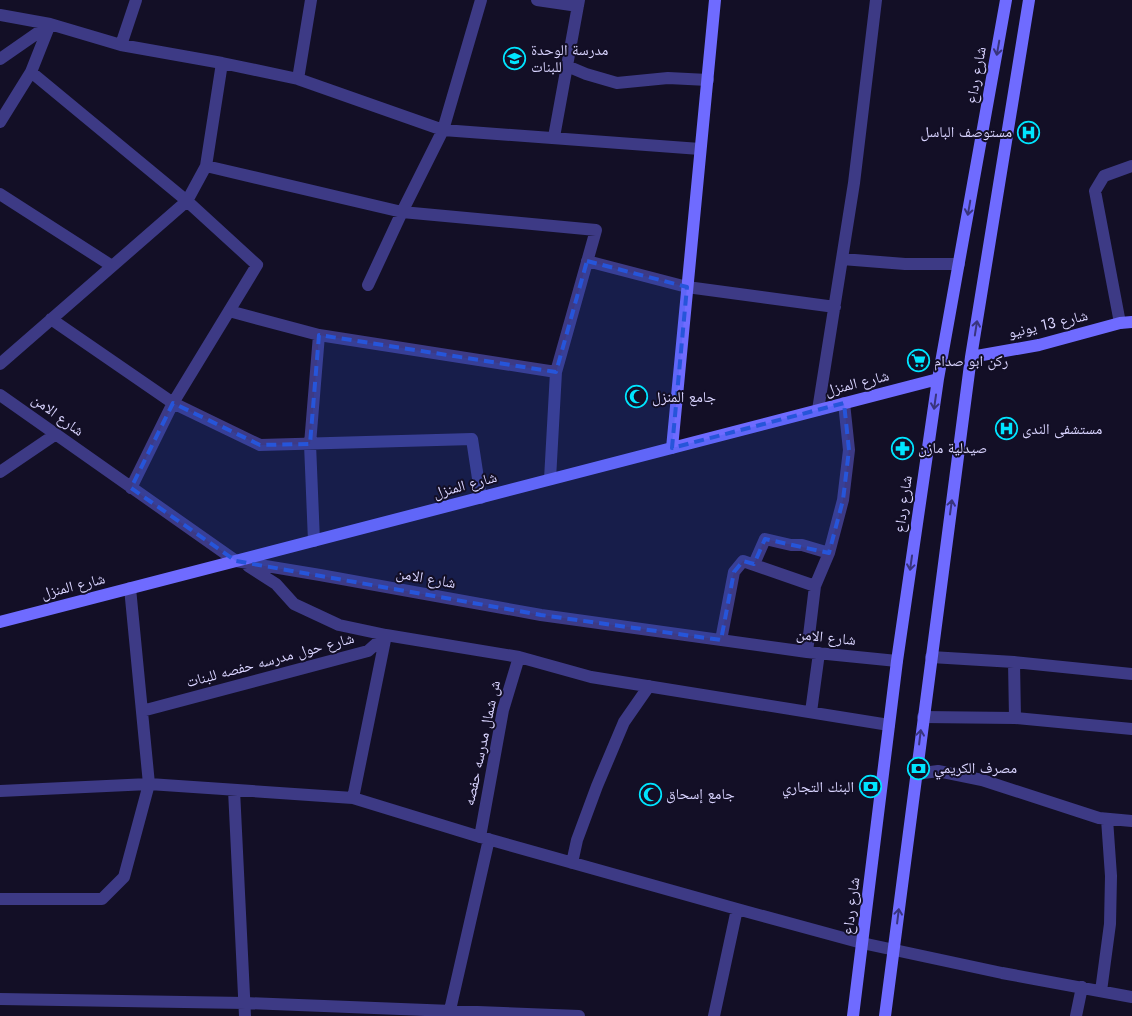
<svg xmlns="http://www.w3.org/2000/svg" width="1132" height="1016" font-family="Jost,'Noto Naskh Arabic',sans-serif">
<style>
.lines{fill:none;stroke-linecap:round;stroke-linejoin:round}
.street{stroke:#3d3a85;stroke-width:12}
.secondary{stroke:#6f6bff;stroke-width:12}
.oneway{stroke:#38347d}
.marked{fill:#2655da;fill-opacity:0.2;stroke:#2655da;stroke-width:4;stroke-dasharray:10 6;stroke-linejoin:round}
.labels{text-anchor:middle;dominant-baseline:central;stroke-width:4;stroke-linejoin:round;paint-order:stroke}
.poi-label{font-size:15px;fill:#d9d4ff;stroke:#130f26;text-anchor:start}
.street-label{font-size:15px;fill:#d9d4ff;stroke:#130f26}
</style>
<rect width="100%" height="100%" fill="#130f26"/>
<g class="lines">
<path class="street" d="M537,0l41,6
M0,15l50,9 71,21 101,18 76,16 145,51 257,19
M121,45l15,-45
M0,59l49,-34
M567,66l19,8 31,9 51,-5 40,2
M31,72l156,129 70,64 -84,138 87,42 212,-6 9,59
M298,79l13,-79
M0,122l31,-50 19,-48
M554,137l25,-137
M206,166l196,46 194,18 -40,142
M0,194l112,72
M842,259l63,5h54
M587,261l100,26 148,20
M368,285l34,-73 41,-82 38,-130
M229,311l90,24 237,37 -6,107
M51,319l122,84 -42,85
M1120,323l-25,-132 9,-15 28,-10
M0,364l187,-163 19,-35 16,-103
M0,395l236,166 84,14 221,40 266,37 90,9
M818,410l36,-227 22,-183
M0,472l56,-38
M314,541l-4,-97 9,-109
M829,553l14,-53 6,-50 -5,-47
M754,564l11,-25 26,6h11l27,8 -14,33 -8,66
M248,566l28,18 18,20 45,21 47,10 133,22 72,20 298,48
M721,640l13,-68 9,-11 72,25
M931,657l83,5 118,12
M1014,662l1,56
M142,711l226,-60 18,-16
M811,712l8,-59
M923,717l92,1 117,11
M916,774l22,-3 44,9 117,38 33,3
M234,790l11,226
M0,791l149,-7 204,14 124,38 260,73 125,34 140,30 130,24
M353,798l33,-163
M480,837l23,-127 16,-53
M572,863l5,-23 20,-54 27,-64 25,-36
M0,899h102l22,-22 25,-93 -19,-196
M1101,991l9,-67 1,-48 -4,-57
M0,999l245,4 334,13
M450,1010l39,-171
M714,1016l23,-107
M1076,1016l6,-29"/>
<path class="secondary" d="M971,357l68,-12 81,-22 12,-1
M672,448l43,-448
M0,622l938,-243
M853,1016l44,-355 41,-282 68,-379
M885,1016l86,-659 58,-357"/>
</g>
<defs><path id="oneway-shaft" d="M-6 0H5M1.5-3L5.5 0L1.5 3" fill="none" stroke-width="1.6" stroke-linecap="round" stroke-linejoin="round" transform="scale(1.25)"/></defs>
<g class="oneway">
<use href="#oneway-shaft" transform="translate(998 48) rotate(100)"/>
<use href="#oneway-shaft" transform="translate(969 208) rotate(100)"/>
<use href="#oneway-shaft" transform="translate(976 328) rotate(-81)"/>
<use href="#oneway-shaft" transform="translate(935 402) rotate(98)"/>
<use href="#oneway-shaft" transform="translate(951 507) rotate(-82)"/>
<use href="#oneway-shaft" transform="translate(911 563) rotate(98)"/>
<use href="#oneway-shaft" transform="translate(920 737) rotate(-83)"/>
<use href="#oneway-shaft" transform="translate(898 916) rotate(-83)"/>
</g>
<path class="marked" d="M587,261l100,26 -15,161 172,-45 5,47 -6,50 -14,53 -64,-14 -11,25 -11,-3 -9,11 -13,68 -180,-25 -305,-54 -105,-73 42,-85 87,42 50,-1 9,-109 237,37z"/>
<defs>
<symbol id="school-ring" viewBox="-11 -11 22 22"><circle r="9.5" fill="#130f26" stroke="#00e5ff" stroke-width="1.5"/><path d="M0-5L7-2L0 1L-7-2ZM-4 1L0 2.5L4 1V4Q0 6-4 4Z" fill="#00e5ff"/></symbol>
<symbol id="hospital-ring" viewBox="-11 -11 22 22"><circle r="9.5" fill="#130f26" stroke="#00e5ff" stroke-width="1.5"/><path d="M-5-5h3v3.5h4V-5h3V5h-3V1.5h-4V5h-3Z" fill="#00e5ff"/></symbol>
<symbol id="supermarket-ring" viewBox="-11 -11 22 22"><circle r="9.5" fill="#130f26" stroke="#00e5ff" stroke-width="1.5"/><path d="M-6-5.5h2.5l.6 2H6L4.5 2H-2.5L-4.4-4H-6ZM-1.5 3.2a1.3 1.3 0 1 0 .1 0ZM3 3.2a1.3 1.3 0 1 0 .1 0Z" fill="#00e5ff"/></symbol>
<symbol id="mosque-ring" viewBox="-11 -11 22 22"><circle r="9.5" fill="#130f26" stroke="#00e5ff" stroke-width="1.5"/><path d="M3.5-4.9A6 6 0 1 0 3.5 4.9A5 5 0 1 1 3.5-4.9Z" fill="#00e5ff"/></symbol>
<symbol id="pharmacy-ring" viewBox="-11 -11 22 22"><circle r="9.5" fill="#130f26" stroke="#00e5ff" stroke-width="1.5"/><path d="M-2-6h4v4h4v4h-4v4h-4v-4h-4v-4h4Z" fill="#00e5ff"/></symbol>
<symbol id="bank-ring" viewBox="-11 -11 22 22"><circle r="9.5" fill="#130f26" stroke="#00e5ff" stroke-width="1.5"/><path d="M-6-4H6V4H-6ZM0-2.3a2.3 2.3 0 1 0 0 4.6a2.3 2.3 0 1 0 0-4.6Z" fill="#00e5ff"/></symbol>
</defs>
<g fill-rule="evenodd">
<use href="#school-ring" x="502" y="46" width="25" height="25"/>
<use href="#hospital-ring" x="1016" y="120" width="25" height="25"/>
<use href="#supermarket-ring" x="906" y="348" width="25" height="25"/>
<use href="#mosque-ring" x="624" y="384" width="25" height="25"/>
<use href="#hospital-ring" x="994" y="416" width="25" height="25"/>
<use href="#pharmacy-ring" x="890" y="436" width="25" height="25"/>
<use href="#bank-ring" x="906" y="756" width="25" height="25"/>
<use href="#bank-ring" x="858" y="774" width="25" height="25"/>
<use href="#mosque-ring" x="638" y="782" width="25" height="25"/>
</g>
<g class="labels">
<g class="poi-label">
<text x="531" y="50">مدرسة الوحدة<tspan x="531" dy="17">للبنات</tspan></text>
<text x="1012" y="132" text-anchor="end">مستوصف الباسل</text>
<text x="934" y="361">ركن ابو صدام</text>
<text x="652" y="397">جامع المنزل</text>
<text x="1022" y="429">مستشفى الندى</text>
<text x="918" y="448">صيدلية مازن</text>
<text x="934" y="768">مصرف الكريمي</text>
<text x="854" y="787" text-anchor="end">البنك التجاري</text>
<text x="666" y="794">جامع إسحاق</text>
</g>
<g class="street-label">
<text transform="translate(976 75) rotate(-80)">شارع رداع</text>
<text transform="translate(1048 324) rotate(-13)">شارع 13 يونيو</text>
<text transform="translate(857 383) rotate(-14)">شارع المنزل</text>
<text transform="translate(58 415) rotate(36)">شارع الامن</text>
<text transform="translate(465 485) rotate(-15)">شارع المنزل</text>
<text transform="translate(903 504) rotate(-82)">شارع رداع</text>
<text transform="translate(426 578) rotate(10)">شارع الامن</text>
<text transform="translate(73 586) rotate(-14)">شارع المنزل</text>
<text transform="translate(826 637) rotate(6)">شارع الامن</text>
<text transform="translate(270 660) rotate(-15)">شارع حول مدرسه حفصه للبنات</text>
<text transform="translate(482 743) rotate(-78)">ش شمال مدرسه حفصه</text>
<text transform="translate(851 906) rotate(-83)">شارع رداع</text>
</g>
</g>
</svg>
